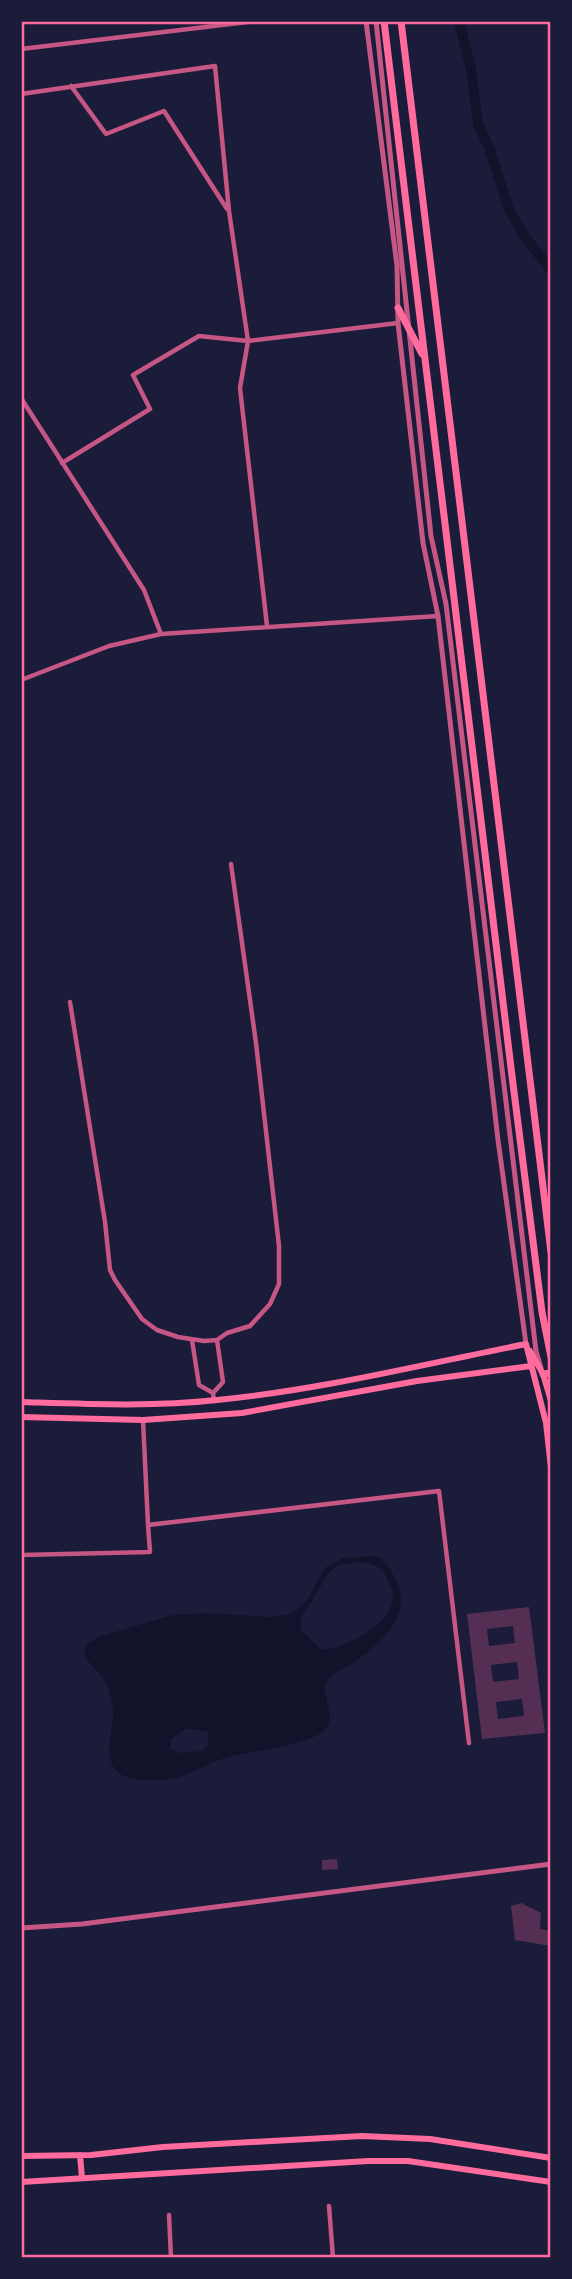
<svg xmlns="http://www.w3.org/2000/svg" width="572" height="2279" font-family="Helvetica,sans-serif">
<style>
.water{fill:#12122b;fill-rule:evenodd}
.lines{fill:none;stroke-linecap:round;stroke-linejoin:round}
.canal{stroke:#12122b;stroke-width:10}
.building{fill:#542f53;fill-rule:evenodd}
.minor{stroke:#c65784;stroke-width:4.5}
.tertiary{stroke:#c65784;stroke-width:5}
.secondary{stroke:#ff6b9d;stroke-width:6}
.trunk{stroke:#ff6b9d;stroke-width:7}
.neatline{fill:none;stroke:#ff6b9d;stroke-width:2.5}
</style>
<rect width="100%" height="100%" fill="#1b1b3a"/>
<path class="water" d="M377,1556c11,5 13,14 19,24 18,36 -19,67 -46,85 -6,4 -18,8 -22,14 -10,15 10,36 -3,51 -13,14 -76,22 -97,27 -22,6 -41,21 -64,23 -13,1 -31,1 -42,-5 -23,-14 -7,-44 -9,-64 -1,-8 -3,-19 -6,-26 -5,-12 -17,-19 -23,-30l3,-10 11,-8 75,-22 33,-2 66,4 15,-2 10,-5 10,-10 19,-33 17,-9zM358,1562c15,2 25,3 30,19 2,5 5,11 5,16 0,27 -48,52 -72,53l-20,-20 -1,-10 28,-46 10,-9zM187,1728l22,4 -1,13 -5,6 -24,2 -8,-4v-10z"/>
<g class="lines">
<path class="canal" d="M459,21l12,48 7,55 12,26 19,60 16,27 26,33"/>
</g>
<path class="building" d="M529,1607l16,126 -63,6 -15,-125zM513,1626l2,17 -26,3 -2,-17zM517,1662l2,17 -26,3 -2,-17zM522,1699l2,17 -26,3 -2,-17z
M337,1859l1,10 -16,1v-10z
M521,1903l20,10 -1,16 11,2v15l-36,-6 -4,-34z"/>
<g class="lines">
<path class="minor" d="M21,49l235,-28
M71,86l35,48 58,-23 63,98
M21,94l194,-28 14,145 19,130 -8,47 27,238
M21,398l123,192 17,44
M62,463l88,-54 -17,-34 66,-39 49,5 150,-18
M21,680l88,-34 52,-12 277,-18
M70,1002l35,220 5,48 5,10 27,39 15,11 21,7 26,4 13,-1 10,-7 23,-7 20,-22 9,-20v-38l-23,-203 -25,-179
M192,1340l7,45 14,8
M214,1401l-1,-8 10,-11 -6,-42
M143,1420l5,105 291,-34 30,252
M21,1555l129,-3 -2,-27
M329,2206l4,52
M169,2215l2,43"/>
<path class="tertiary" d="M366,21l31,245 1,57 25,220 15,73 60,524 28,204
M376,21l55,515 15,68 90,747 5,17
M21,1928l61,-4 469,-60"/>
<path class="secondary" d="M526,1344l20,79 5,45
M530,1351l13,23 8,27
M21,1402c65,2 131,5 196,-2 104,-10 207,-36 309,-56
M21,1417l122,3 99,-7 175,-32 114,-15
M80,2155l2,23
M21,2156l70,-1 72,-8 199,-11 68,3 121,19
M21,2182l347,-21h40l143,21"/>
<path class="trunk" d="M384,21l128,1055 30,236 9,45
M401,21l150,1231
M398,308l24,46
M543,1374l8,-1"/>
</g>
<rect width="572" height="2279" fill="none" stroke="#1b1b3a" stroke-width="46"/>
<rect x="23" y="23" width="526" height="2233" class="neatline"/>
</svg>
